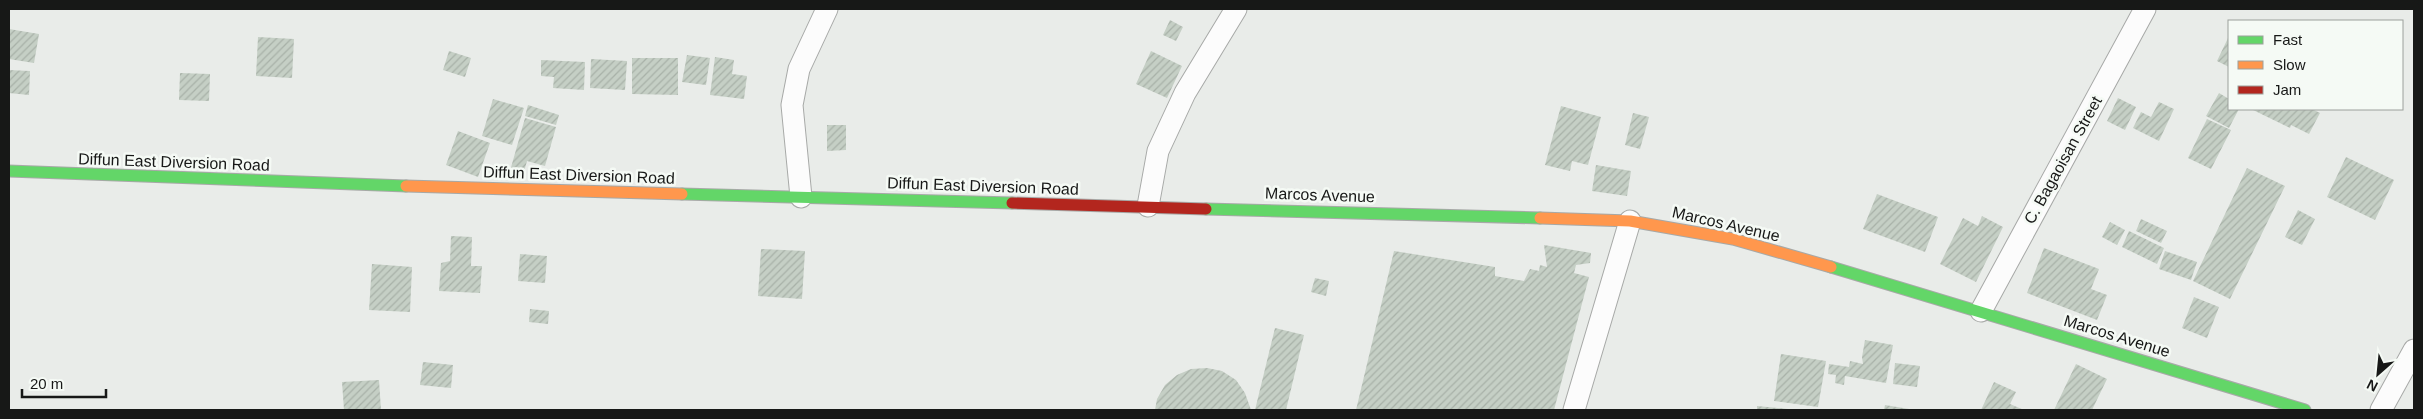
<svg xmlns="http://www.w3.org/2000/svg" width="2423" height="419" font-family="Helvetica,sans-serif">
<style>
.building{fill:url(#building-hatch)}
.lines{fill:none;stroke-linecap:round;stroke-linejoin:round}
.street-casing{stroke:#a7a9a7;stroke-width:23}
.fast-casing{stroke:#a7a9a7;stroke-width:13}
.slow-casing{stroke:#a7a9a7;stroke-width:13}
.jam-casing{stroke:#a7a9a7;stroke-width:13}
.street{stroke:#fcfcfc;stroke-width:21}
.fast{stroke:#63d668;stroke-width:11}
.slow{stroke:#ff974d;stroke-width:11}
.jam{stroke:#b3261e;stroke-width:11}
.labels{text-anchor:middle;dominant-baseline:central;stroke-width:5;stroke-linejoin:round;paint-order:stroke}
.street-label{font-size:16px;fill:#171817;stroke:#f5faf5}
</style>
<defs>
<pattern id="building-hatch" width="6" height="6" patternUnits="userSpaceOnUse" patternTransform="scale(1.25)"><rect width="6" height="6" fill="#c5cfc5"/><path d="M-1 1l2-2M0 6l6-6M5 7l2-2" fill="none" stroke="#a8b1a8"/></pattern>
</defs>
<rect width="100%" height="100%" fill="#e9ece9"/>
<path class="building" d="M1170,20l13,7 -7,14 -13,-6z
M9,29l30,5 -5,29 -25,-4z
M2229,36v31l-12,-6z
M258,37l36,2 -2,39 -36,-2z
M449,51l22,7 -6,19 -22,-7z
M1151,51l31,15 -15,32 -31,-14z
M687,55l23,3 -4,27 -24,-3z
M715,57l19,3 -2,14 15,2 -3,23 -34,-4z
M632,58h46v37l-46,-1z
M591,59l36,2 -2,29 -35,-2z
M541,60l44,2 -1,28 -31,-2 1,-11 -13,-1z
M9,70l21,1 -1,24 -20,-2z
M180,73l30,1 -1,27 -30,-1z
M2219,93l10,6v10h10l-10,19 -23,-12z
M2118,98l18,9 -11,23 -18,-9z
M493,99l31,9 -12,37 -30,-9z
M2159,102l15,7 -15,32 -26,-13 8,-16 10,5z
M528,105l31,10 -3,10 -31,-9z
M1561,106l40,11 -13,48 -16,-4 -2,10 -25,-6z
M2251,109h61l8,4 -11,21 -18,-9 -1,3z
M1633,113l16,4 -9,32 -15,-4z
M525,118l31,9 -11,39 -18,-5 -4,14 -13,-4z
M2207,119l24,11 -20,39 -23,-11z
M827,125h19v25l-19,1z
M458,131l32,12 -12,34 -32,-12z
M2346,157l48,23 -19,40 -48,-23z
M1596,165l35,6 -4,25 -35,-5z
M2247,168l38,18 -55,113 -37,-18z
M1877,194l61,23 -13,35 -62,-23z
M2298,210l17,9 -13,26 -17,-8z
M1982,216l21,11 -27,55 -36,-18 23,-46 15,8z
M2141,219l26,12 -6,12 -25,-12z
M2110,222l15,8 -8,15 -15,-8z
M2129,231l35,17 -7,16 -35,-17z
M451,236l21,1 -1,29h11l-2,27 -41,-2 2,-28 9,-2z
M1544,245l47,8 -1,10 -14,2 -2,8 15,4 -35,133h-198l38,-159 101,16v9l29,5 6,-12 9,2 1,-6 7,2z
M2044,248l55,21 -8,20 16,6 -10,25 -70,-27z
M761,249l44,2 -3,48 -44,-3z
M2165,251l32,11 -6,18 -32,-11z
M520,254l27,2 -2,27 -27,-2z
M372,264l40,3 -2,45 -41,-2z
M1315,278l14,3 -3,15 -15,-4z
M2194,297l25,10 -12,31 -25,-10z
M530,309l19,2 -1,13 -19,-2z
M1275,328l29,7 -18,75h-31z
M1865,340l28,5 -7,38 -41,-7 -1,9 -9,-2 1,-8 -8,-1 1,-10 20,3 1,-6 13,3 -1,-7z
M1781,354l45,7 -8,46 -44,-6z
M423,362l30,3 -2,23 -31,-3z
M1895,363l25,3 -3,21 -24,-3z
M2076,364l31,15 -15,31h-38z
M1207,368l15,3 14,9 9,13 6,17h-96l2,-11 8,-14 12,-10 14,-6z
M379,380l2,30h-37l-2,-28z
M1994,382l22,10 -6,12 14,6h-43z
M1885,405l24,4v1h-25z
M1757,406l31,3v1h-31z"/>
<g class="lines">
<defs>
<path id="street" d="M801,197l-9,-92 7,-36 28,-60
M1148,206l10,-55 27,-58 51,-84
M1981,311l164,-302
M1574,410l56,-189
M2381,410l33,-60"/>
<path id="fast" d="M9,171l397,15
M682,194l330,9
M1206,209l334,9
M1831,267l474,143"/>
<path id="slow" d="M406,186l276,8
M1540,218l90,3 103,18 98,28"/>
<path id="jam" d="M1012,203l194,6"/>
</defs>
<use href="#street" class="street-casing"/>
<use href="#fast" class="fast-casing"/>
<use href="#slow" class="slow-casing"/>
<use href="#jam" class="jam-casing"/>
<use href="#street" class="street"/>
<use href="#fast" class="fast"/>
<use href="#slow" class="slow"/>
<use href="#jam" class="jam"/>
</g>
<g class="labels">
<g class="street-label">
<text transform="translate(2063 160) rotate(-61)">C. Bagaoisan Street</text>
<text transform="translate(174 162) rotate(2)">Diffun East Diversion Road</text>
<text transform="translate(579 175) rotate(2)">Diffun East Diversion Road</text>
<text transform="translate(983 186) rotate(2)">Diffun East Diversion Road</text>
<text transform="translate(1320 195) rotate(2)">Marcos Avenue</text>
<text transform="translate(1726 224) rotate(13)">Marcos Avenue</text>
<text transform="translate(2117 336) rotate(17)">Marcos Avenue</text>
</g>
</g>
<rect width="2423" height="419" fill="none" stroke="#171817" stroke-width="20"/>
<rect x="2228" y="20" width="175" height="90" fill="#f5faf5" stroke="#9ca09c"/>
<rect x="2238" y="36" width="25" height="8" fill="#63d668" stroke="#9ca09c"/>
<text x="2273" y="45" font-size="15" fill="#171817">Fast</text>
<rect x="2238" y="61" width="25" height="8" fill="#ff974d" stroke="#9ca09c"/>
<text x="2273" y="70" font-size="15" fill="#171817">Slow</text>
<rect x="2238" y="86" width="25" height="8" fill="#b3261e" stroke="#9ca09c"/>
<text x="2273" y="95" font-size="15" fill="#171817">Jam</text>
<g transform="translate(2378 374) rotate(207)" stroke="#f5faf5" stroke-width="4" paint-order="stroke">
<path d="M0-4L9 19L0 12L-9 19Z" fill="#171817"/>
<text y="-8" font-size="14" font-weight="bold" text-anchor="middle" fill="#171817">N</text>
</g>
<path d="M22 389v8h84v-8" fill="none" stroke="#171817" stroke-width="2.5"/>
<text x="30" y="389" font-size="15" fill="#171817" stroke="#f5faf5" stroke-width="4" paint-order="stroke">20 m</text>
</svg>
